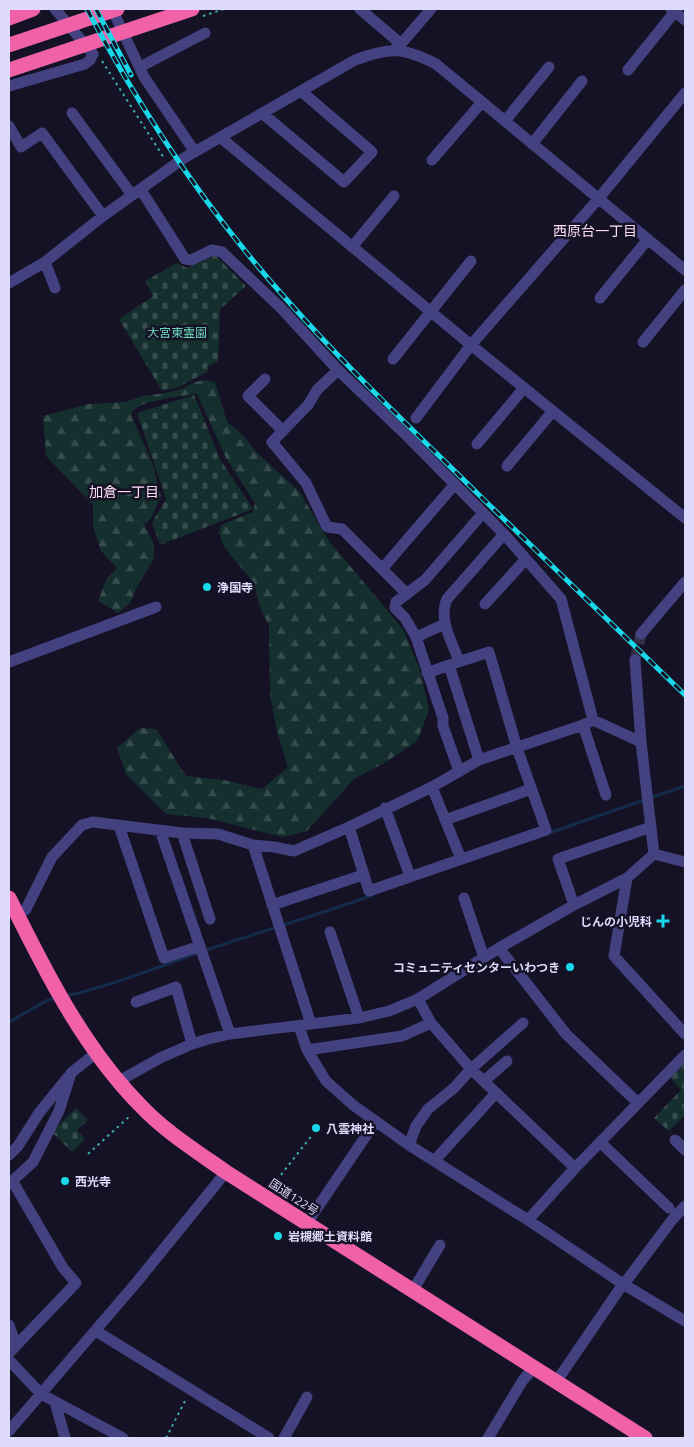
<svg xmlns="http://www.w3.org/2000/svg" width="694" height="1447" font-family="'Titillium Web','Noto Sans JP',sans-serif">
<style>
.forest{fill:url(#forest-firs)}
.cemetery{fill:url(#cemetery-stones)}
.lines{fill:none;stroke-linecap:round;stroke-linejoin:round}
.stream{stroke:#152b4c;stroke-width:3}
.minor-tunnel{stroke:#333046;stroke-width:11;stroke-dasharray:11 5.5;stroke-linecap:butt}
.path{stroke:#3baea6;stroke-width:2;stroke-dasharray:2.5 4;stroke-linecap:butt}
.minor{stroke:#434180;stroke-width:11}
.highway{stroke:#f061a8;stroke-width:15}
.rail-casing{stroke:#18d8e9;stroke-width:5}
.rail{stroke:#151226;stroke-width:3;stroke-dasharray:9;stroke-linecap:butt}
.poi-dot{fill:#18d8e9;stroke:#151226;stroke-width:2}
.labels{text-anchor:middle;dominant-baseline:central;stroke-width:5;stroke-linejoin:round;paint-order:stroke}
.park-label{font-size:12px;fill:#6cd6ba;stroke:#151226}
.poi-label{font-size:12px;font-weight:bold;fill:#dddafc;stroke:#151226;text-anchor:start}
.street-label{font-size:12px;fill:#dddafc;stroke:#151226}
.neighbourhood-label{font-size:14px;fill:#fcdcf1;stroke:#151226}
</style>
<defs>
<pattern id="forest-firs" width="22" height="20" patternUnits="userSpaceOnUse" patternTransform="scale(1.25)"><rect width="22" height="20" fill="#152f2e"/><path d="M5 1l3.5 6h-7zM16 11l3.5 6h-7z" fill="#374d4d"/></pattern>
<pattern id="cemetery-stones" width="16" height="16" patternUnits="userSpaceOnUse" patternTransform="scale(1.25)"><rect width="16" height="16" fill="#152f2e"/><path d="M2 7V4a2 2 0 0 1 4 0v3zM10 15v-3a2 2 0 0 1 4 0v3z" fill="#374d4d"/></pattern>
</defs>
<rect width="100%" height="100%" fill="#151226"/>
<path class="forest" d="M205,380l10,2 12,40 16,13 13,17 43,39 30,50 74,88 17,41 9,40 -12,31 -31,21 -32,17 -47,52 -25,6 -75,-19 -41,-4 -40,-40 -9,-26 23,-20 16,1 30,47 37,4 39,9 26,-22 -11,-36 -7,-37 -1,-68 -9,-18 -6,-25 -30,-36 -5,-14 2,-8 32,-13 2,-9 -29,-45 -29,-64c-13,1 -52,7 -61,14 -3,2 -4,5 -5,7l21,47 9,34 -10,22 -7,7 10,19v14l-18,31 -6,14 -12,10 -20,-12 9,-23 10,-10 -16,-17 -8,-25v-21l-47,-49 -3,-40 46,-12 36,-2 18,-6 22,-3 17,-4 13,-7z"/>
<path class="cemetery" d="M215,255l31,31 -26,23 -2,52 -11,6 2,4 -31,16 -16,4 -43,-72 34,-23 -8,-15 32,-18 10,5z
M194,395l26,64 33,50 -93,36 -8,-22 14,-24 -29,-86z
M685,1059v56l-16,16 -15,-13 27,-28 -12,-14z
M76,1108l12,12 -11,10 8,9 -13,13 -20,-20z"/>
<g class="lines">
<path class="stream" d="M650,798l35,-12
M549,833l95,-33
M66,996c48,-11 94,-30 141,-46 55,-19 111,-35 166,-55
M9,1022l39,-22 9,-2"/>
<path class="minor-tunnel" d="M635,660l6,-26"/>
<path class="path" d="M203,16l21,-7
M102,61l62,97
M88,1154l43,-39
M273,1185l40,-51
M166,1438l19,-37"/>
<path class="minor" d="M112,9l32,68 51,75
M360,9l41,35 -7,6
M671,9l14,11
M401,44l30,-35
M140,67l65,-34
M628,70l49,-61
M9,86l76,-22 5,-4 3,-6 -38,-45
M72,113l60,82
M262,113l82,69 28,-30 -71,-61
M505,121l44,-54
M9,126l12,21 21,-14 61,83
M221,138l250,207 214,173
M532,144l50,-63
M432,160l50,-58
M141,190l44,69 6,1 21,-10 10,2 59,56 57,62 66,63 100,101 57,65 32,121
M352,247l42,-51
M45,262l10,26
M9,283l36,-21 58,-46 81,-58 171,-98c35,-13 48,-13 81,4l249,206
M600,298l48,-59
M643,342l42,-52
M393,359l78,-98
M338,370l-21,20 -9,15 -36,37 34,41 21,44 15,2 65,65
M265,379l-17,17 35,35
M416,418l55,-73 128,-147 86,-105
M477,444l47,-56
M507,466l46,-55
M382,569l73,-85
M485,604l41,-45
M445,624l-29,13 -11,-19 -10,-10 1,-6 29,-22 58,-67
M641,634l44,-52
M416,637l27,81v8l16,45
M635,660l6,82 13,112
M459,661c-7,-19 -21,-42 -12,-62l57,-65
M9,662l147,-55
M427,673l22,-8
M583,725l23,70
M432,787l29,72
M385,808l25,68
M445,820l86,-31
M119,826l45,132 36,-12
M349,827l20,64 177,-61 -29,-82 -28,-96 -40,13 30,95
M160,830l70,204
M182,833l28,86
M253,845l58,179
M654,854l31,8
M627,878l-13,78 71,78
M464,898l20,60
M272,905l91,-30
M574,905l-16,-46 93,-32
M18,916l8,-7 26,-52 30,-32 11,-3 89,11 36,1 35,11 21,2 20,4 55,-24 83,-40 47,-27 104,-35 10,-5 48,22
M330,932l29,86
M499,948l67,86 72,69
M418,999l13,24 40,46 104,99
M136,1002l40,-15 16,57
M299,1026l8,24 19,31 27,24 56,40 119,75 95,64 62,37
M307,1050l95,-14 29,-13
M119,1081l41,-23 32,-14 16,-5 22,-5 129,-16 30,-7 29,-12 81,-51 75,-43 53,-27 27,-24
M484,1081l23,-20
M675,1140l10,10
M600,1142l69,66
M409,1145l7,-19 12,-17 26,-21 17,-19 52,-46
M9,1155l9,-9 21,-33 29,-36
M435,1160l61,-67
M9,1184l24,-22 26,-51 12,-38 25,-20
M528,1220l47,-52 110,-113
M307,1223l69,-102
M624,1284l48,-64 13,-14
M413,1290l27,-45
M9,1325l7,20
M96,1331l173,107
M9,1353l67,-70 -13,-15 -50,-86
M9,1360l32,34 82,44
M556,1382l67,-98
M55,1402l10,36
M9,1431l127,-148 90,-111
M284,1438l23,-41
M488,1438l35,-58 11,-12"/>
<path class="highway" d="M9,18l24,-9
M9,45l108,-36
M9,70l183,-61
M9,898c35,71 74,149 130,206 25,27 57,47 87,68l419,266"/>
<defs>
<path id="rail" d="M87,9c55,104 121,203 200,291 60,68 126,130 190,193 70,68 139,135 208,202
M96,9l35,66"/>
</defs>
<use href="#rail" class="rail-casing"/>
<use href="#rail" class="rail"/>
</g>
<g class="poi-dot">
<circle cx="207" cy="587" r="5"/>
<path d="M660.5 913.5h5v5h5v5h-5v5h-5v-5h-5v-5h5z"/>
<circle cx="570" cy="967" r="5"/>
<circle cx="316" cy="1128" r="5"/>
<circle cx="65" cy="1181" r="5"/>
<circle cx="278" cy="1236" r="5"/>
</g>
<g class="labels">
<g class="park-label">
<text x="177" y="332">大宮東霊園</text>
</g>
<g class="poi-label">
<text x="217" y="587">浄国寺</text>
<text x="652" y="921" text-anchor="end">じんの小児科</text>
<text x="560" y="967" text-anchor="end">コミュニティセンターいわつき</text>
<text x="326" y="1128">八雲神社</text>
<text x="75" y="1181">西光寺</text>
<text x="288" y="1236">岩槻郷土資料館</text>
</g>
<g class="street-label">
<text transform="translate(294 1197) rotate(33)">国道122号</text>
</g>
<g class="neighbourhood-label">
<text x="595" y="230">西原台一丁目</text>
<text x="124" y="491">加倉一丁目</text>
</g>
</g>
<rect width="694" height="1447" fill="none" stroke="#dddafc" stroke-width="20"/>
</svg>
